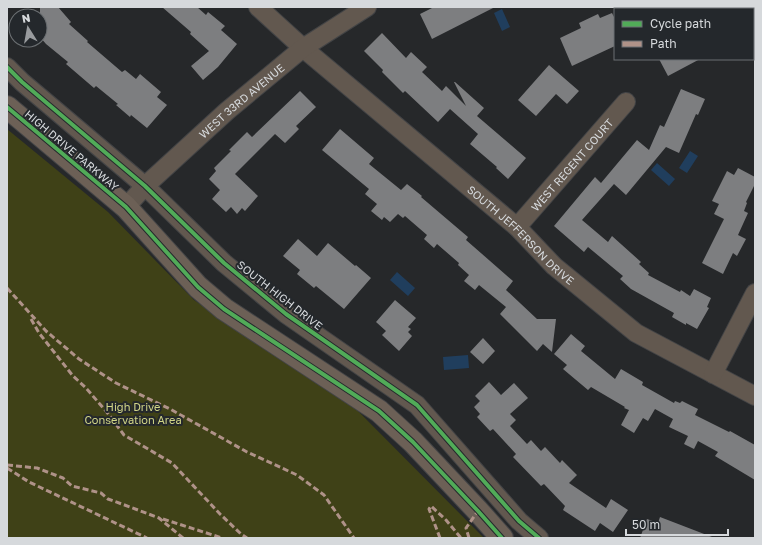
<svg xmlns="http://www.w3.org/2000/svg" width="762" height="545" font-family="'Golos Text',sans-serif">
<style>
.green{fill:#3f4117}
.water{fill:#203e5d}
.building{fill:#7d7e80}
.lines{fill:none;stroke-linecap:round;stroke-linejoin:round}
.minor-casing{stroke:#434446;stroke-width:20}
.major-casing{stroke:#434446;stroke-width:24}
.minor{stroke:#62584f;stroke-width:18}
.major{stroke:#6c6056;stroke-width:22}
.quiet{stroke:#af9288;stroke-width:3;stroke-dasharray:6 3;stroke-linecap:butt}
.cycleway-casing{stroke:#24282c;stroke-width:6}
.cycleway{stroke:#51ab58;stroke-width:4}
.labels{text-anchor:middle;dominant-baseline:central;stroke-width:4;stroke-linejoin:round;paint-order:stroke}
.street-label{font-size:11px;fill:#d6d9dc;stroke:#24282c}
.park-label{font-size:11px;fill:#d1d587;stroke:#24282c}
</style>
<rect width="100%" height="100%" fill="#26282a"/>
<path class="green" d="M7,129l101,83 86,88 161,108 129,130h-477z"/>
<path class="water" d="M502,9l8,18 -8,4 -8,-18z
M690,151l8,5 -11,17 -8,-5z
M657,163l18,16 -6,7 -18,-16z
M397,272l18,16 -7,8 -18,-16z
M468,355l1,13 -25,2 -1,-13z"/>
<path class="building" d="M40,7h18l13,15 -2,2 19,17 -1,1 35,30 3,-2 11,9 4,-5 21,18 -4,5 10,8 -20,23 -16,-13 -1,2 -14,-12 2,-1 -22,-18 -2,2 -28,-24 2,-2 -22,-18 -6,-7z
M162,7h35l9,8 2,-3 17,14 -4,4 16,14 -19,23 -15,13 -12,-14 18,-15 -19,-17 1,-2z
M434,7h61l-63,32 -12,-25z
M612,13l3,6v27l-43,20 -12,-28 21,-10 -2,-5 19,-9 2,4z
M382,33l24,25 5,-6 16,15 -5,5 20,19 4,-5 20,20 -12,-24h1l29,26 -7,8 49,42 -18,21 -12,-11 1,-1 -27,-23 8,-10 -28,-25 -12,13 -33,-31 -2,2 -21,-21 1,-2 -19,-19z
M659,59h41l-32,17z
M549,65l30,26 -12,13 -11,-10 -20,22 -18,-16z
M681,89l24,10 -7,16 -2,-1 -17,39 -13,-6 -40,48 -12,-11 -32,36 26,22 4,-6 29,26 -2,2 10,9 -1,2 32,17 1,-2 9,6 4,-7 17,9 -4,9 2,1 -12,21 -11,-6v2l-14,-8 2,-4 -43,-24 -11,-10 3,-3 -35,-29 -4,5 -30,-26 41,-49 6,6 36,-43 12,10 11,-25 4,2z
M300,91l16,16 -20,19 3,3 -14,14 -10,-9 -40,40 23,22 -13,15 -3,-3 -5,6 -6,-7 -5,5 -14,-13 8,-9 -11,-11 7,-8 -2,-3 17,-17 -2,-1 18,-18 5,5z
M340,129l34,29 -5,6 32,26 6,-6 15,12 -1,1 47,40 -2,3 47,41 -7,9 31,29h19l-4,33 -9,-8 -6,7 -37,-37 6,-7 -27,-22 -4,5 -11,-9 5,-6 -11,-10 1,-2 -22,-19 -3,4 -10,-9 3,-4 -22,-19 -2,2 -5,-4 -8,8 -6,-5 -2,3 -11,-9 6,-7 -12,-10 4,-5 -47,-39z
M738,168l17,9v7l-9,18 1,1 -3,8 4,2 -10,22 8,4 -9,17 -4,-3 -10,21 -21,-11 22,-44 -10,-5 5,-10 -7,-3 15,-30 7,4z
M298,239l19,17 11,-13 27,23 1,-1 15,13 -27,31 -28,-23 -2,2 -17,-14 3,-4 -17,-14z
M395,300l21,18 -8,9 3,2 -3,3 4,4 -13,15 -17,-16 4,-4 -10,-9z
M571,334l14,12 -4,5 34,28 6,-10 22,13 -1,3 32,18 1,-2 5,2 2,-2 16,8 -3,6 34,17 1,-1 25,14v35l-40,-24 3,-4 -20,-11 -4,8 -10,-5 4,-8 -19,-9 4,-8 -18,-10 -7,12 -5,-3 -9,15 -13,-8 8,-15 -5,-2 1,-1 -34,-20 -3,3 -25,-21 4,-4 -13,-11z
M483,338l12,13 -12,13 -13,-12z
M489,382l12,13 13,-12 14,15 -18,16 6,6 -6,6 17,18 4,-4 10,11 4,-4 15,16 2,-3 15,15 -8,8 37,25 5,-9 17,11 -15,22 -13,-9 -5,8 -32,-21 2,-4 -21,-22 -3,2 -28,-29 3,-3 -23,-25 -3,2 -13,-14 3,-3 -6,-7 6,-6 -5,-5z
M660,517l52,20 -1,1h-71l7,-19 11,4z"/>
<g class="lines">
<defs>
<g id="minor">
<path id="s1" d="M258,7l45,41 214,179 37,39 82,67 119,63"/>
<path d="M7,67l15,15 123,104 79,77 62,51 131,91 102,116 20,17"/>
<path id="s2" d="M126,207l19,-21 82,-75 76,-63 64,-41"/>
<path id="s3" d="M517,227l109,-125"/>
<path d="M713,374l42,-81"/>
</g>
<path id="major" d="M7,107l119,100 72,80 26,22 155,102 34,31 65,69 24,27"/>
</defs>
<use href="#minor" class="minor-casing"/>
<use href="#major" class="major-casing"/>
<use href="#minor" class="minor"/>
<use href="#major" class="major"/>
<path class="quiet" d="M7,288l39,43 33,28 37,24 54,26 77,43 50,23 27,20 30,43
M31,319l8,14 34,43 12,11 21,24 18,24 48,28 48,51 21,20 6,4
M7,465l30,3 26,10 9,8 29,7 7,6 22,8 29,11 24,20
M7,468l22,14 118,56
M163,519l59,19
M440,538l-11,-29 2,-3 15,14 15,18
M469,538l-3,-10 12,-17"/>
<defs>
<path id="cycleway" d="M7,67l15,15 123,104 79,77 62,51 131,91 102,116 20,17
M7,107l119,100 72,80 26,22 155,102 34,31 65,69 24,27"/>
</defs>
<use href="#cycleway" class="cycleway-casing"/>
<use href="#cycleway" class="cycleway"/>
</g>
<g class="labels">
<g class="street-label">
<text stroke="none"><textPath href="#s2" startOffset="157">WEST 33RD AVENUE</textPath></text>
<text transform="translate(72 150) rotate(40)">HIGH DRIVE PARKWAY</text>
<text stroke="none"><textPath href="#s3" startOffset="83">WEST REGENT COURT</textPath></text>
<text stroke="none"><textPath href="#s1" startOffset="348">SOUTH JEFFERSON DRIVE</textPath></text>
<text transform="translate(280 295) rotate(38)">SOUTH HIGH DRIVE</text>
</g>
<g class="park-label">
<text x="133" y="406">High Drive<tspan x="133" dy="13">Conservation Area</tspan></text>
</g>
</g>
<rect width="762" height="545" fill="none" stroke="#d6d9dc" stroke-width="16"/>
<rect x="614" y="8" width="140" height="52" fill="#24282c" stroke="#6b6f72"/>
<rect x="622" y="21" width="20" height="6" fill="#51ab58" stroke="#6b6f72"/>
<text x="650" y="28" font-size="12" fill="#d6d9dc">Cycle path</text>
<rect x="622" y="41" width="20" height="6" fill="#af9288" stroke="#6b6f72"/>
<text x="650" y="48" font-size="12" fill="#d6d9dc">Path</text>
<g transform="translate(28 28) rotate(349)"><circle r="19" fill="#24282c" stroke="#6b6f72"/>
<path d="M0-3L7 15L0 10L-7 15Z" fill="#989b9e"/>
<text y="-6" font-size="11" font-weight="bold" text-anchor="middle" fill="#d6d9dc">N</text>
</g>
<path d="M626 529v6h102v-6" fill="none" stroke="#d6d9dc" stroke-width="2"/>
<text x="632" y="529" font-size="12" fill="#d6d9dc" stroke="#24282c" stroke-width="3" paint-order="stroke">50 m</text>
</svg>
